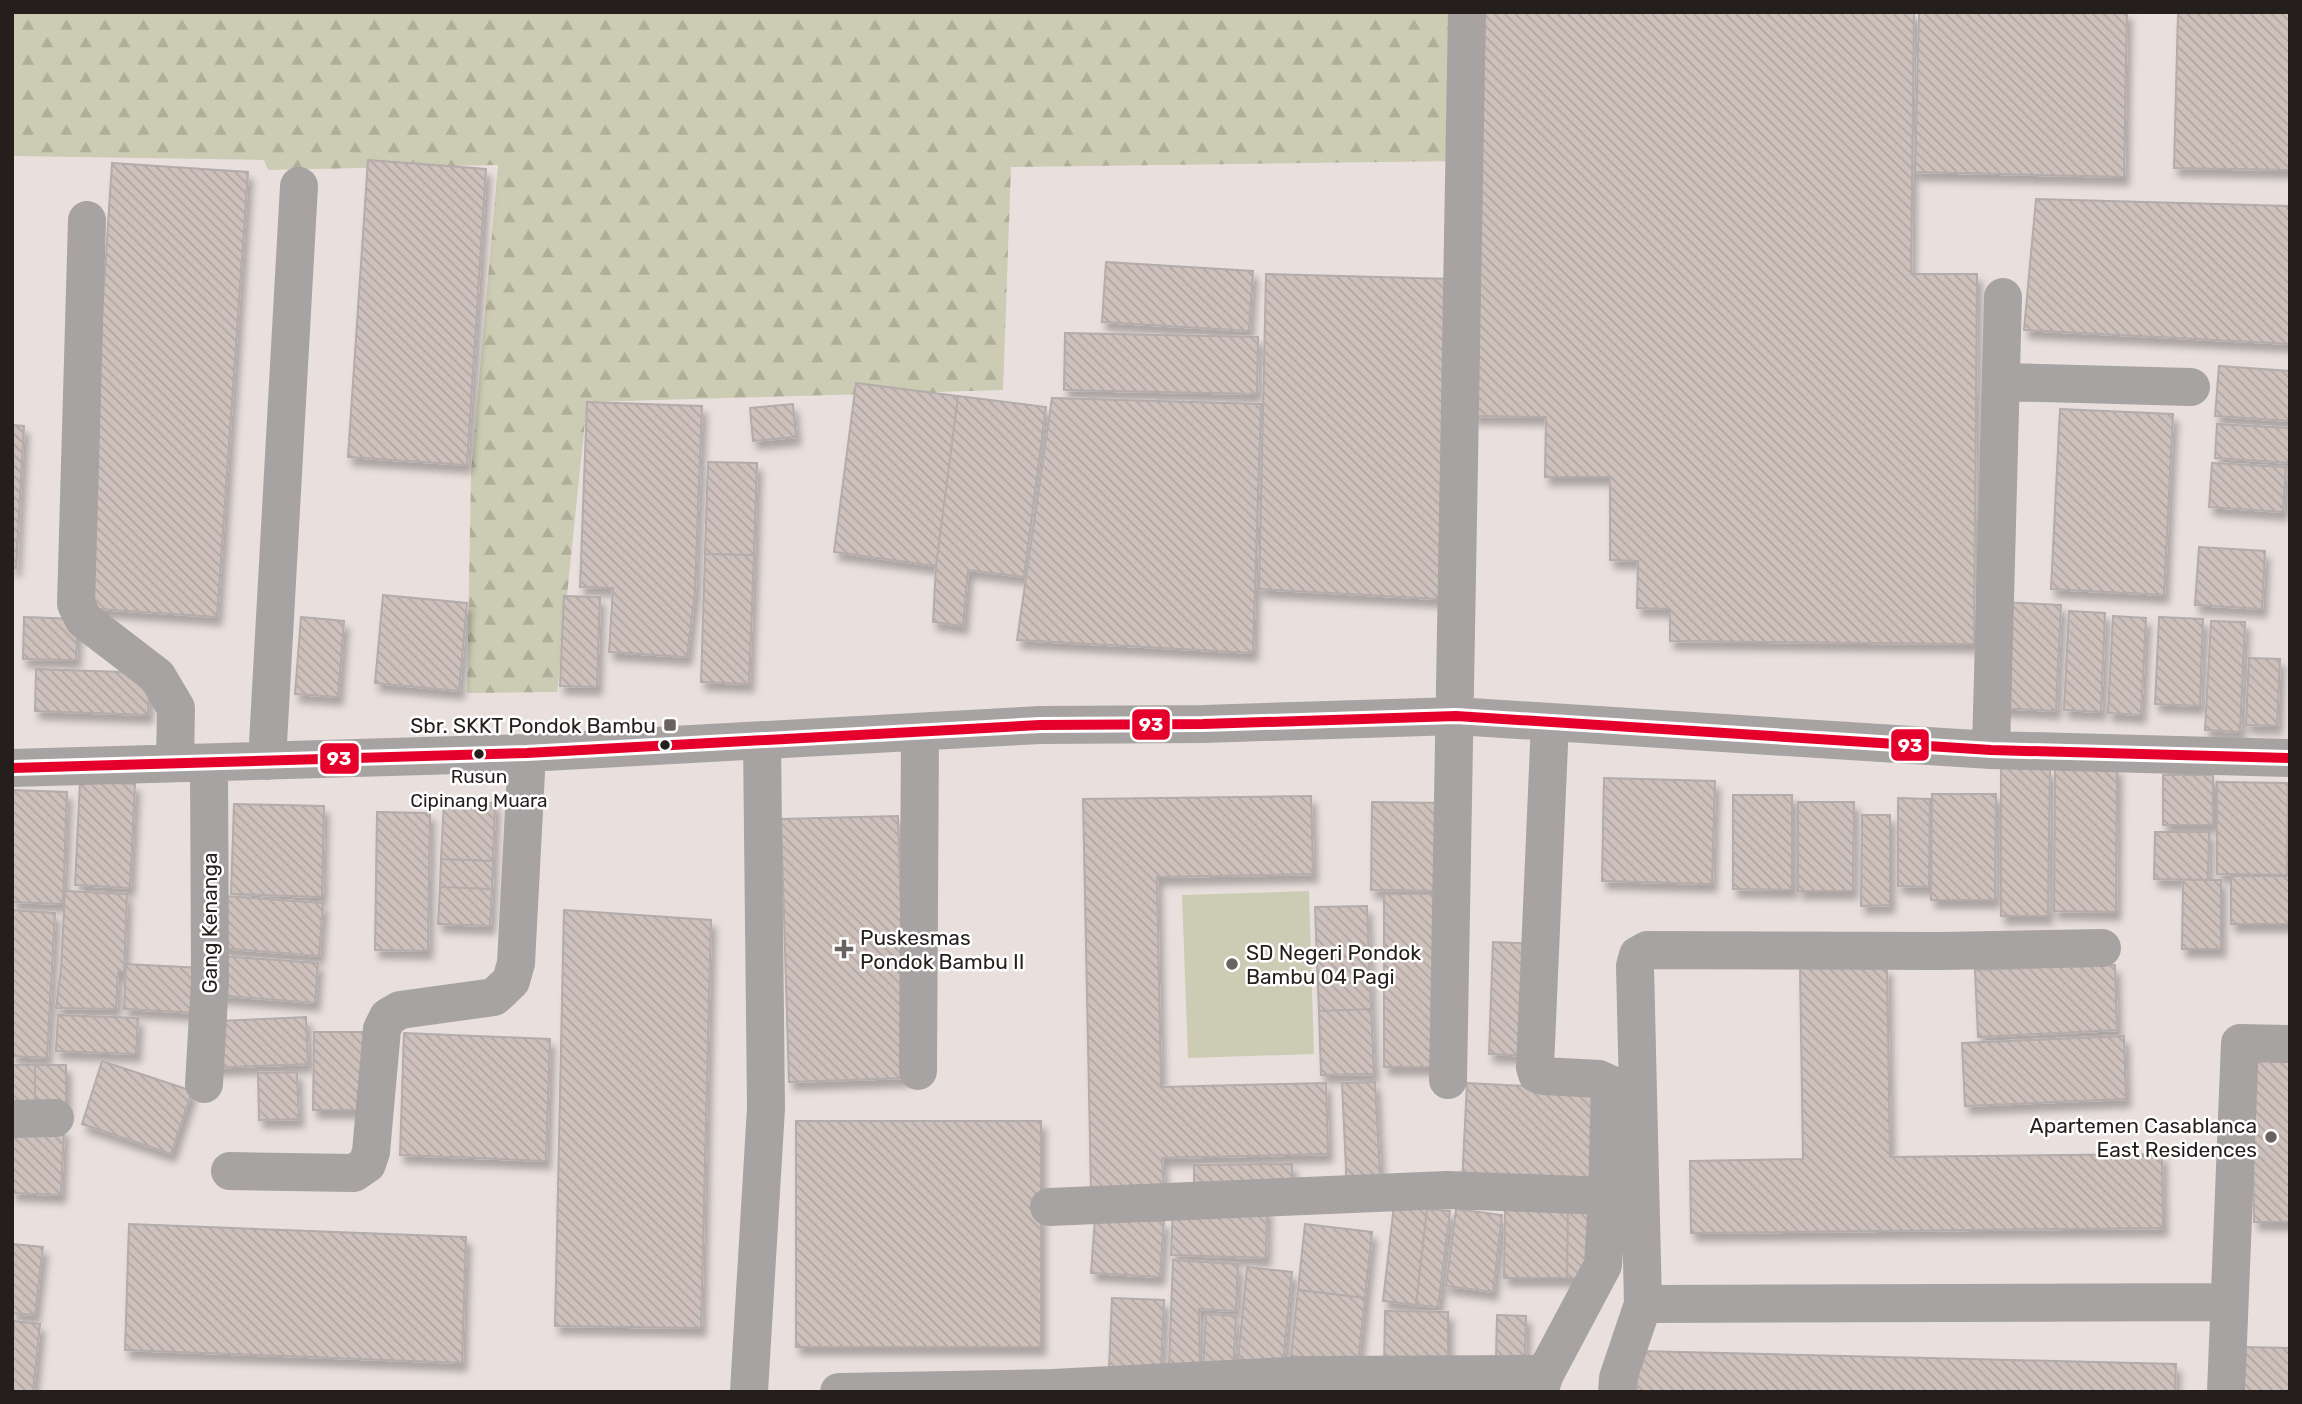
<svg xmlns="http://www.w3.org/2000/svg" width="2302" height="1404" font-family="Rubik,sans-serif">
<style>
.forest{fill:url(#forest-firs)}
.pitch{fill:#cccbb3}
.building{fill:url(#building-back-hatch);stroke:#b3acaa;stroke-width:2;filter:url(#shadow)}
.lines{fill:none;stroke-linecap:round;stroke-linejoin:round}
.minor{stroke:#a7a3a2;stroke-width:38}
.bus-1-casing{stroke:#fff;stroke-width:16}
.bus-1{stroke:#e4002b;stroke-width:10}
.poi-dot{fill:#696260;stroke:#fff;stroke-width:2.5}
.bus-dot{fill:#241e1c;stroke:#fff;stroke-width:2.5}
.labels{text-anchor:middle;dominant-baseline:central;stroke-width:5;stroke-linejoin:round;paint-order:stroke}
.bus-label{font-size:19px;fill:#241e1c;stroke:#fff}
.poi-label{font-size:21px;fill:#241e1c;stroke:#fff;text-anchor:end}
.street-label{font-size:21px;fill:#241e1c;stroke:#fff}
.line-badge{stroke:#fff;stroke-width:2.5}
.badge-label{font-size:19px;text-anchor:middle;font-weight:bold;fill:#fff}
</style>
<defs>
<pattern id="forest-firs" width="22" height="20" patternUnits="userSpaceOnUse" patternTransform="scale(1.75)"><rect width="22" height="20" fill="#cccbb3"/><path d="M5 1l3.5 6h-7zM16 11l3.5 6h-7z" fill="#afae99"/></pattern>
<pattern id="building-back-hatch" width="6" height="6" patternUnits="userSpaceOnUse" patternTransform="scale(1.75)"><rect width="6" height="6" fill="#cec1bc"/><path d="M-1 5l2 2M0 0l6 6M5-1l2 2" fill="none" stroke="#b1a5a1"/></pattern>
<filter id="shadow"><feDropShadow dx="4.5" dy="8" stdDeviation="3.5" flood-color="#0004"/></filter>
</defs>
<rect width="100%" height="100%" fill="#e9e0dd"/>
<path class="forest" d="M12,12h1450l-1,149 -450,6 -8,223 -416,12 -30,290 -90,1 4,-220 27,-308 -230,5 -4,-10 -252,-4z"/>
<path class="pitch" d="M1309,891l5,163 -126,4 -6,-163z"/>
<path class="building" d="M1475,12h439l-3,262h66l-3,370 -304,-3v-32l-33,-1 1,-47 -28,-1v-83h-65l1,-60 -74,-1z
M1919,12h208l-3,165 -209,-5z
M2178,12h112v158l-116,-2z
M368,160l118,9 -19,296 -119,-8z
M112,163l136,9 -31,445 -134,-9z
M2036,199l254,7v138l-266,-14z
M1106,262l147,9 -4,60 -147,-9z
M1266,274l187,5v321l-194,-11z
M1065,333l193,4 -1,57 -193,-4z
M2219,366l71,5v50l-75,-5z
M856,383l102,13 -22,170 -102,-14z
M958,396l88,11 -22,170 -56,-7 -5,56 -30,-4 3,-56z
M1052,398l209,6 -8,249 -236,-13z
M587,402l115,4 -7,185 -8,66 -78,-5 4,-64 -33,-1z
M793,404l3,33 -43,4 -3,-33z
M2060,409l113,5 -9,181 -113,-6z
M2217,424l73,4v35l-75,-5z
M12,425l12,1 -8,142h-4z
M708,462l49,1 -3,92 -49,-1z
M2212,463l74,4 -3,45 -74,-5z
M2199,547l66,4 -3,58 -67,-4z
M705,554l49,1 -5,129 -48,-2z
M383,595l84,8 -8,88 -84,-8z
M564,596l36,1 -3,90 -37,-1z
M2001,602l60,3 -5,106 -60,-3z
M2069,611l36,2 -4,99 -37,-2z
M2113,616l33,2 -5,97 -33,-2z
M24,617l54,2 -2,41 -53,-1z
M301,617l43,4 -6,76 -43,-3z
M2159,617l44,2 -3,87 -45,-2z
M2211,621l34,1 -5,110 -35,-2z
M2249,658l31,1 -3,67 -31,-1z
M36,669l114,4 -2,42 -113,-4z
M2055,767h62l-1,145 -62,-1z
M2001,768l49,1 -2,147h-47z
M2163,775h50v50h-50z
M1604,778l111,3 -3,103 -110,-3z
M80,782l55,2 -5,104 -55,-3z
M2217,782l71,1 -1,92 -70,-1z
M12,790l55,2 -4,112 -51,-2z
M1932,794h64l-1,106h-64z
M1733,795h59v95l-59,-1z
M1311,796l2,78 -156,3 4,210 165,-4 2,71 -166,4 2,31 -73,1 -8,-391z
M1898,798l32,1 -1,88 -31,-1z
M444,800l51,3 -2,58 -52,-2z
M1372,802l75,1 -1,88 -75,-1z
M1798,802h56l-1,89h-55z
M234,804l90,2 -2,91 -91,-3z
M377,812l53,1 -2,138 -53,-1z
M1862,815h28v90l-29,1z
M898,816l8,262 -117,4 -8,-263z
M2155,832h54l-1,48 -54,-1z
M441,859l52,2 -1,28 -52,-2z
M2231,876h59v48h-59z
M2183,880h38v69h-39z
M440,887l52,2 -2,37 -52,-2z
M65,891l62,3 -3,78h-6l-2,37 -60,-1 5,-39z
M1384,894h58v173h-58z
M223,896l100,7 -4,53 -100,-8z
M1367,906l4,103 -52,2 -4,-104z
M12,910l43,3 -8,145 -35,-2z
M564,910l147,10 -10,408 -146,-2z
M1493,942l45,2 -4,112 -45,-2z
M218,956l100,7 -3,40 -100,-8z
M126,964l76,4 -3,45 -75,-4z
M2115,965l2,65 -139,7 -3,-67z
M1887,967l3,190 272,-3 1,74 -472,5 -1,-72 113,-2 -3,-191z
M1371,1009l3,65 -53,1 -2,-64z
M58,1015l80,3 -2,36 -80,-3z
M306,1017l2,47 -99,4 11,-47z
M314,1032h54l-1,78h-54z
M404,1033l146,6 -4,122 -146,-6z
M2124,1036l2,63 -161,7 -3,-63z
M2290,1052v170h-36l-2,-169z
M102,1061l90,30 -21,63 -89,-30z
M12,1065h23v46h-23z
M35,1065h31v47l-31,-1z
M297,1072l2,47 -40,1 -1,-47z
M1375,1082l6,107 -34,2 -5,-108z
M1467,1083l134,7 -5,101 -134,-7z
M796,1121h245v226h-245z
M12,1126l52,2 -3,67 -49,-2z
M1292,1164v28l-98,1v-28z
M1173,1205l94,3 -1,50 -95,-3z
M1394,1205l33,4 -11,96 -33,-4z
M1505,1205l63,1 -1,72h-63z
M1568,1206l35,4 -14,68h-22z
M1427,1209l23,2 -12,96 -22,-2z
M1456,1209l46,6 -9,77 -47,-6z
M1095,1218l69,3 -4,56 -69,-4z
M129,1224l337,13 -4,126 -337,-13z
M1305,1224l67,8 -7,66 -67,-8z
M12,1244l31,3 -8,68 -23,-2z
M1173,1260l65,4 -2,47 -37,-2 1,55 -31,1z
M1247,1267l45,5 -9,92 -45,-5z
M1298,1290l67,8 -7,65 -67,-7z
M1112,1298l52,2 -3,71 -52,-3z
M1385,1311l63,1v59l-64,-1z
M1206,1314l30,2 -3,58 -30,-2z
M1497,1315l29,1 -1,42 -29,-1z
M14,1321l26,3 -7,68h-21z
M2243,1347l47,1v44h-48z
M1638,1351l538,13 -1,28h-538z"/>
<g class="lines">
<path class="minor" d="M87,220l-11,384 8,16 73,56 19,32 -1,55
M2001,382l190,5
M1991,750l12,-453
M267,761l32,-575
M12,768l515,-15 513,-28 163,-1 253,-8 535,34 299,8
M918,1071l2,-338
M1448,1080l19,-1068
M204,1084l6,-103 -1,-218
M12,1119l43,-1
M230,1171l124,2 13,-9 4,-12 11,-123 6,-12 12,-7 94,-13 17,-16 5,-18 11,-210
M1049,1207l398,-17 160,6
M1643,1304l585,-2
M749,1392l17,-284 -4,-368
M839,1392l214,-4 253,-13 239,-1
M1539,1392l6,-18 58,-109 4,-69 3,-112 -11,-5 -56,-3 -6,-2 -2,-7 15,-345
M1617,1392l1,-14 25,-74 -8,-338 3,-11 9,-5 294,1 161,-3
M2226,1392l14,-349 50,1"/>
<defs>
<path id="bus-1" d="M12,768l515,-15 513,-28 163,-1 253,-8 535,34 299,8"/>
</defs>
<use href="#bus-1" class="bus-1-casing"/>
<use href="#bus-1" class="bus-1"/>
</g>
<g class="poi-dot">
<rect x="663" y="718" width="14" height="14" rx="3.5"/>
<path d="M840.5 938.5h7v7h7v7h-7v7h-7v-7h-7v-7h7z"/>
<circle cx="1232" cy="964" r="7"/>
<circle cx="2271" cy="1137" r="7"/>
</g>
<g class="bus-dot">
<circle cx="665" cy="745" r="6"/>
<circle cx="479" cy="754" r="6"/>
</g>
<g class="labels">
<g class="bus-label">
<text x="479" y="776">Rusun<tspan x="479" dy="24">Cipinang Muara</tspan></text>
</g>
<g class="poi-label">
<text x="656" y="725">Sbr. SKKT Pondok Bambu</text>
<text x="860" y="937" text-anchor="start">Puskesmas<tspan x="860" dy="24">Pondok Bambu II</tspan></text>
<text x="1246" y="952" text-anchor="start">SD Negeri Pondok<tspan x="1246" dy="24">Bambu 04 Pagi</tspan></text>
<text x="2257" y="1125">Apartemen Casablanca<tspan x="2257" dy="24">East Residences</tspan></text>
</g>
<g class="street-label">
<text transform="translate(209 923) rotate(-90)">Gang Kenanga</text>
</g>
</g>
<g class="line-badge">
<rect x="1131" y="708" width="40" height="33" rx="7" fill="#e4002b"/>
<rect x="1890" y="728" width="40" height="34" rx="7" fill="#e4002b"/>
<rect x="319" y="742" width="41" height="33" rx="7" fill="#e4002b"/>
</g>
<g class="badge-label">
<text x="1151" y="731">93</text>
<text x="1910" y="752">93</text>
<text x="339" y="765">93</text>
</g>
<rect width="2302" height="1404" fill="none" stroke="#241e1c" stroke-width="28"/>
</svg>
